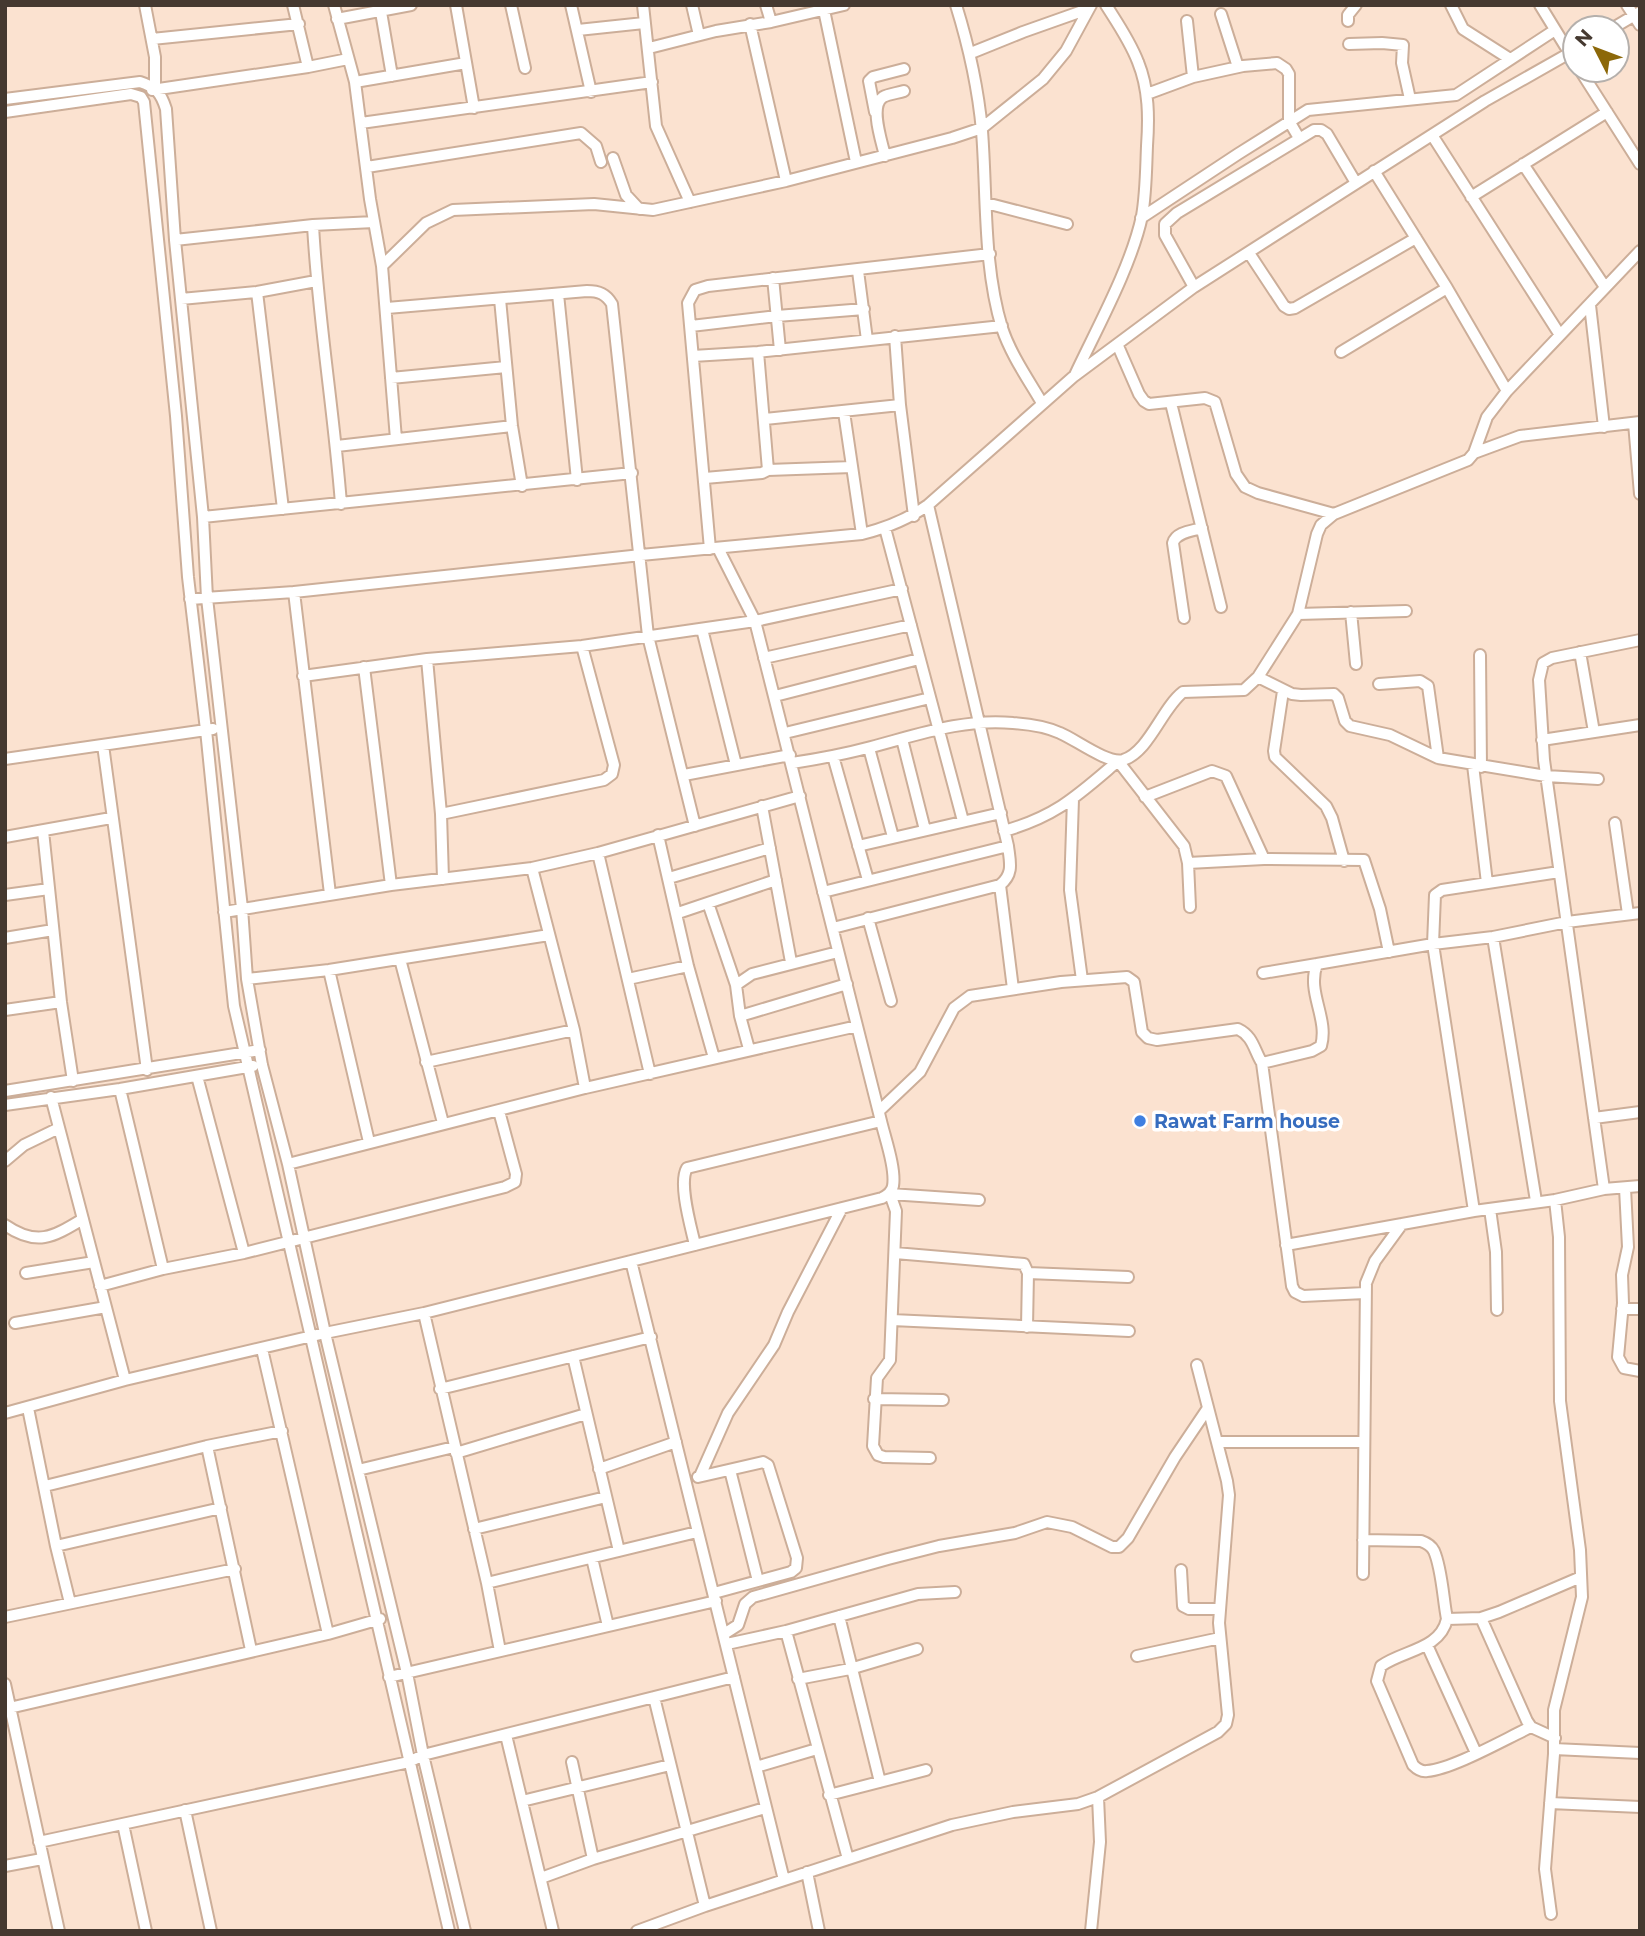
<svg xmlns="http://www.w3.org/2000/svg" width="1645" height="1936" font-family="Montserrat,sans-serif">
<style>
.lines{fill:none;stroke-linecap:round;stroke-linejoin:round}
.street-casing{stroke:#ccae99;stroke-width:14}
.street{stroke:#fff;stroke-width:10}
.shop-dot{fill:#3f7fe0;stroke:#fff;stroke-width:2.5}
.labels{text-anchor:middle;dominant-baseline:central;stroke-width:7;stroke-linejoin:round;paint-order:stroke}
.shop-label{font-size:19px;font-weight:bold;fill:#366cbe;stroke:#fff;text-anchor:start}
</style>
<rect width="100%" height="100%" fill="#fbe2d0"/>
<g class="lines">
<defs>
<path id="street" d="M145,5l10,52v31
M293,5l15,62
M334,5l21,77 15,117 12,67 14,173
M456,5l18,103
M511,5l14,63
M571,5l20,87
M643,5l13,121 34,76
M692,5l7,30
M766,5l5,17
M956,5c13,42 22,82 26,126 5,64 1,134 20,197 9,27 26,51 40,75
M1451,5l12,24 47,30
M1540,5l35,57
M1627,5l13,20
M380,6l12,70
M824,10l32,152
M1221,14l17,53
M337,19l74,-14
M1187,21l6,56
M1348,21v-6l8,-10
M750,24l36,157
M1613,28l27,-16
M578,30l66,-7
M152,39l147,-15
M1349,44l33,-1 21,2 -1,18 8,36
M649,48l67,-17 55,-9 73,-17
M971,53l52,-21 65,-23
M1580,70l60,94
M355,82l111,-19
M152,90l156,-23 40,-8
M1147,94l46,-17 50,-11 34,-3 9,6 3,5v47l10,17
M5,99l135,-17c16,5 21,11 26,27l9,131 28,277 4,81 35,310 5,71 15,86 26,99 37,169 82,340 16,82 42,176
M5,112l126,-18 10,3 3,5 32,314 12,161 18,153 28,276 215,925
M875,112l-6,-31 4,-4 31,-8
M361,123l291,-41
M1432,135l128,200
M885,156c-3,-14 -16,-50 -2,-59 5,-3 15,-4 21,-6
M613,158l13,37 13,14
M1523,164l82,123
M367,167l214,-34 15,13 5,16
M1374,171l73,117 60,103
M1471,197l136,-85
M986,203l81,21
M1141,218l97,-64 70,-44 148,-15 99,-65
M313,225c5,94 21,186 28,279
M175,240l138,-15 61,-3
M1249,253l35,53 5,3 6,-1 121,-70
M382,266l44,-43 27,-13 141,-6 59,6 133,-29 166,-43 30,-10 61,-49 23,-28 25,-46
M858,271l9,69
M773,278l7,72
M1194,287l-29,-52v-11l12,-11 137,-83h7l6,4 29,49
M257,292l26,217
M558,294l19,186
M181,299l76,-7 59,-11
M500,299l12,127 10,60
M1590,305l14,122
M387,308l200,-17c12,0 19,3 25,13l36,332 47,190
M691,326l86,-10 87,-7
M895,336l5,69 14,111
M1118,346l21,48 5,7 5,3 56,-6 10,4 21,72 9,13 13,6 76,21
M1341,352l106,-64
M693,356l65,-4 244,-26
M1075,375c22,-47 56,-108 67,-159 4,-23 4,-46 5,-70 2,-28 2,-57 -9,-84 -8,-21 -20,-38 -32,-57
M391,378l115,-11
M1171,403l50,204
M844,412l18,122
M765,419l135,-14
M1634,423l6,71
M337,446l175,-20
M1474,453l46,-17 120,-14
M768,470l84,-3
M705,478l57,-5 6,-3 -10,-118
M203,517l429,-44
M885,528l78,293
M710,549l-22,-246 7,-13 13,-4 282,-32
M294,592l36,302
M190,599l104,-7 347,-37 221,-21c24,-6 45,-14 66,-29l145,-128 121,-90 291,-186 90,-51
M1351,612l5,52
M1298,614l108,-3
M1184,618l-11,-75c3,-11 19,-12 29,-15
M702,629l34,136
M1580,652l14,80
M1480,655l1,112
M764,658l147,-33
M427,659l14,155 2,65
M364,667l27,218
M303,676l124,-17 155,-13 173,-25 147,-32
M1258,677l34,17 9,1 33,-1 4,4 7,23 5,5 40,9 48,23 108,18 52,3
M1379,684l41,-3 8,5 10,72
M1283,691l-9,60 1,6 51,49 6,12 12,43
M775,696l144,-37
M785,733l145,-35
M902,739l23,91
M1542,740l98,-15
M103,745l44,325
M869,748l24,89
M833,756l35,124
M5,759l208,-30
M792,763c26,-4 53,-9 79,-16 46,-12 94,-29 142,-24 15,1 32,3 47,10 15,6 47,31 63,27 26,-8 39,-52 60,-68l61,-2 14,-13 40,-63 19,-80 4,-9 13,-11 134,-54 6,-7 13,-36 20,-26 133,-140
M1473,765l14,118
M684,775l106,-20
M1145,797l67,-26 14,5 38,83
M1073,799l-3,91 12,90
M762,806l29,156
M441,814l163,-34 8,-6 2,-9 -32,-119
M1615,823l13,91
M43,831l18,171 12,79
M1004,831c53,-15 74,-36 114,-70l66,85 4,17 2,44
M658,835l30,131 26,92
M5,837l106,-19
M858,846l143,-33
M598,853l52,221
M1188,863l76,-4 100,1 16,49 9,43
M532,868l42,162 11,58
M669,878l101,-30
M1000,885l13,104
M823,892l185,-46
M5,895l44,-6
M708,903l28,82
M224,912l167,-27 141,-17 66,-15 202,-57
M678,913l98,-33
M868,918l23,83
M833,928l167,-43c14,-11 10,-23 8,-39l-80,-341
M1493,937l43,264
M5,938l48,-8
M400,959l43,164
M329,970l40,172
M1263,973l54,-9
M247,979l82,-9 220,-35
M628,979l60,-13
M5,1010l56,-8
M740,1016l107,-32
M749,1049l-9,-33 -4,-31 16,-11 86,-22
M426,1062l148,-32
M1262,1063l50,-12 9,-5c8,-28 -15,-54 -4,-82l116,-20 60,-7 74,-15 73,-9
M197,1076l47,177
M120,1089l43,180
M5,1091l255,-41
M51,1097l74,283
M5,1105l115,-16 133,-23
M879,1111l41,-39 34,-64 16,-12 91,-14 66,-5 7,5 8,50 6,6 9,2 81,-11c15,7 16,21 24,34l30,223 3,6 8,4 62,-3
M1594,1118l46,-6
M5,1161l19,-16 35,-17
M288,1164l297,-76 272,-62
M1625,1188l3,59 -6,28 1,28 -5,54 6,11 16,3
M1604,1189l-60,-429 -5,-80 4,-17 9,-5 88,-18
M1490,1209l6,43 1,58
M1474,1211l-41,-267 2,-49 7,-5 117,-18
M5,1225c32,22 48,12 78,-6
M695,1245c-4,-18 -17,-62 -8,-77l194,-47
M1286,1245l188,-34 81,-11 49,-11 36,-3
M895,1253l129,11 4,9 -1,54
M631,1261l153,619
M26,1273l68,-11
M1028,1273l100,4
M100,1286l63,-17 81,-16 261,-66 10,-5 1,-8 -17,-63
M1622,1309h18
M424,1313l63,270 13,68
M892,1320l237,11
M15,1323l91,-16
M262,1349l66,285
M573,1356l46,195
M440,1389l211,-52
M874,1399l69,1
M28,1408l28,138 14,57
M5,1413l120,-33 200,-47 99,-20 458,-115c6,-3 10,-6 11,-12 3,-17 -8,-48 -12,-65l-126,-500 -37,-73
M1218,1442h146
M207,1446l44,204
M456,1453l130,-39
M930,1458l-46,-1 -6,-2 -5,-9 4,-68 13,-18 6,-149 -6,-17 89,6
M599,1469l77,-27
M358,1470l96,-23
M730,1470l28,111
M700,1476l28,-63 46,-68 14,-33 54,-104
M698,1477l65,-15 5,3 29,93 -1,10 -5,4 -77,21
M45,1486l162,-40 75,-15
M474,1529l132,-32
M1363,1540l58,1c6,2 10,4 13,10 8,18 9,48 13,68 -7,31 -44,31 -66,47l-4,15 36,84c4,4 8,7 14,6 26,-2 78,-32 104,-44
M56,1546l165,-38
M592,1558l16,68
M1181,1570l2,36 6,3h30
M1363,1574l3,-291 9,-22 27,-37
M487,1583l210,-51
M839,1616l41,166
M5,1617l230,-48
M1481,1618l46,103 4,6 24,11
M1447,1619l34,-1 18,-6 82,-35
M786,1631l62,228
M724,1634l14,-9 7,-21 8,-7 135,-38 51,-13 76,-13 32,-11 25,5 40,20h7l9,-9 47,-81 33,-49
M727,1644l59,-13 132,-37 37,-2
M1427,1645l49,108
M1137,1656l83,-18
M389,1677l327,-76
M798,1679l52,-10 67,-20
M5,1684l54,247
M654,1697l51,209
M5,1709l323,-75 52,-15
M506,1735l47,196
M1554,1749l86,4
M572,1762l21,97
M756,1767l61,-18
M829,1795l97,-25
M522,1801l148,-36
M1550,1803l90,4
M185,1810l26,121
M123,1824l23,107
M39,1842l370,-80 14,-7 311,-78
M5,1866l37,-7
M807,1872l12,59
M541,1878l52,-19 172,-51
M1551,1914l-6,-45 9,-115v-44l28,-113 -2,-47 -20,-149 -1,-164 -4,-37
M637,1931l68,-25 247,-81 61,-13 65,-8 20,-7 120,-65 8,-8 2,-9 -9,-92 10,-128 -2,-14 -30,-116
M1091,1931l9,-89 -2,-45"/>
</defs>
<use href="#street" class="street-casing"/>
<use href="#street" class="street"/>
</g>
<circle class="shop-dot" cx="1140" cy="1121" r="7"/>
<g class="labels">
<g class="shop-label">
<text x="1154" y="1121">Rawat Farm house</text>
</g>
</g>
<rect width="1645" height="1936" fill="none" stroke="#453930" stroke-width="14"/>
<g transform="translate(1596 49) rotate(312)"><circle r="33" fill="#ffffff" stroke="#b5b0ac" stroke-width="2"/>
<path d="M0-5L12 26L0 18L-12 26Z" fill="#8c6809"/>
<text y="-10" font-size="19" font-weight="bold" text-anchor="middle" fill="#453930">N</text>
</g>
</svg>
